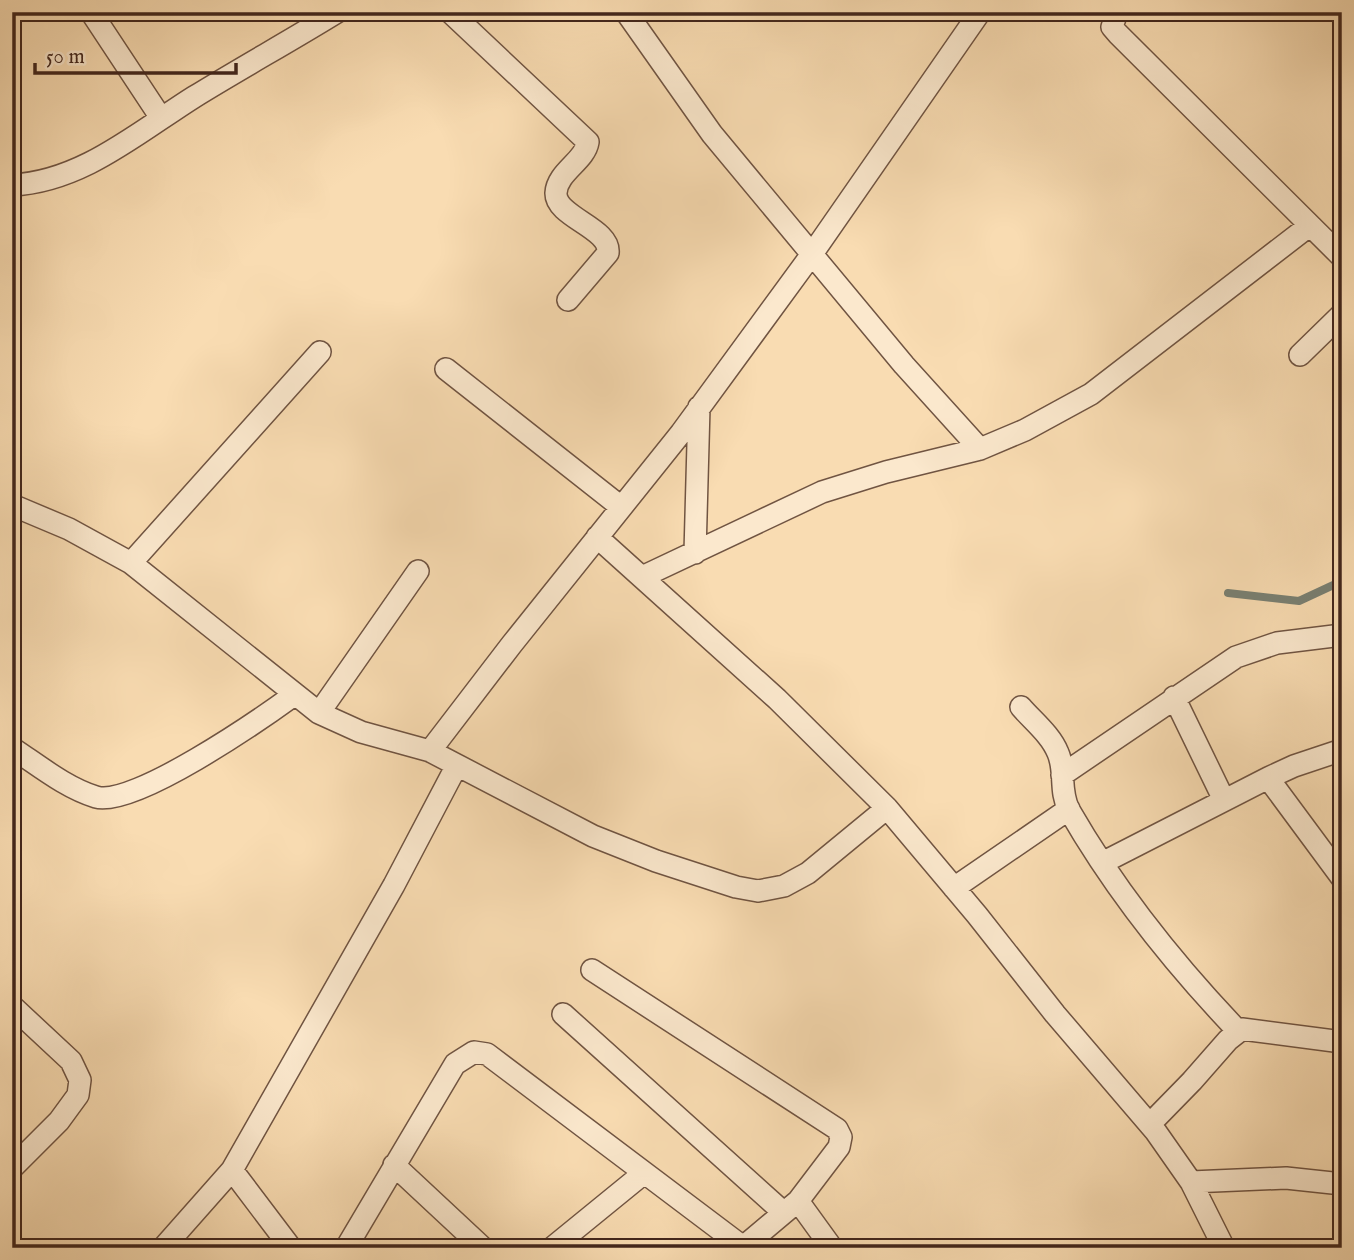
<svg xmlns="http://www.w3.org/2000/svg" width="1354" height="1260" font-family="'IM FELL English',serif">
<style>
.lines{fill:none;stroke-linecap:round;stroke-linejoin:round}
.stream{stroke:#798073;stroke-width:8}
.minor-casing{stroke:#705442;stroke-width:24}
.minor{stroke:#fbe8cd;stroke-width:21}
</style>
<rect width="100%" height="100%" fill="#f9dcb2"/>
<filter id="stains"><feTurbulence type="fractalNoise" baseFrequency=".00286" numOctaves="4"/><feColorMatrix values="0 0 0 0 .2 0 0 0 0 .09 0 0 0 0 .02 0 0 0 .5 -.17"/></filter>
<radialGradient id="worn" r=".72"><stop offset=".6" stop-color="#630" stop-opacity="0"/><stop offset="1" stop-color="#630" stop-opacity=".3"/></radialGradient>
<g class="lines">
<path class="stream" d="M1228,593l71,8 43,-20"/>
<defs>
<path id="minor" d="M91,12l70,106
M450,12l138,130c-3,19 -31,30 -32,51 -1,24 55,35 52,60l-40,47
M626,12l86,122 192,231 76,84 45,-19 66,-36 218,-168
M1117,12l-5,15 6,7 224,223
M12,185c69,-3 125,-52 182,-88 47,-29 96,-56 143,-85
M1300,355l42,-41
M446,369l175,138
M12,505l57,24 62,34 188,150 42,19 69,19 163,85 63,25 80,26 22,4 26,-5 24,-13 79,-65
M597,537l180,162 110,109 90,107 78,99 101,118 35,50 33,66
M695,553l4,-146
M131,563l189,-211
M642,577l180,-85 64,-20 94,-23
M1174,697l50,103
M1021,707c12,14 30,28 37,46 8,18 1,38 11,57 46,80 105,154 169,221
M319,713l99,-142
M12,748c26,17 54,40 84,49 37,11 165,-78 198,-102
M430,751l82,-107 169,-211 131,-179 168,-242
M1062,775l174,-118 41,-14 65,-8
M1268,778l74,100
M1102,863l166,-85 26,-12 48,-16
M954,888l115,-79
M592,970l245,159 4,8 -2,10 -41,54 -56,47
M12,1006l59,55 9,19 -2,15 -19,26 -47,47
M563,1014l220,198
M1150,1124l42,-43 36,-41 14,-11 100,13
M394,1165l89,83
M232,1170l162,-285 63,-120
M1191,1182l95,-4 56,6
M798,1201l34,47
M163,1248l69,-78 59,78
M346,1248l109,-184 19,-12 13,2 256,193
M552,1248l92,-75"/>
</defs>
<use href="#minor" class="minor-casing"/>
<use href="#minor" class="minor"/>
</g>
<rect width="1354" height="1260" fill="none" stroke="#f9dcb2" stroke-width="42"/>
<rect x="14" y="14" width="1326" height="1232" fill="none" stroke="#42261c" stroke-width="3.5"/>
<rect x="21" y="21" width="1312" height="1218" fill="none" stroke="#42261c" stroke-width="2"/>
<path d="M35 63v10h201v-10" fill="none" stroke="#42261c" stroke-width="3.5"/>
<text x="46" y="63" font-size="21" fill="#42261c" stroke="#fbe8cd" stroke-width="5" paint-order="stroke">50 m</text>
<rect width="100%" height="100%" filter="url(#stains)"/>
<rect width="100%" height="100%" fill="url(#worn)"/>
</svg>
